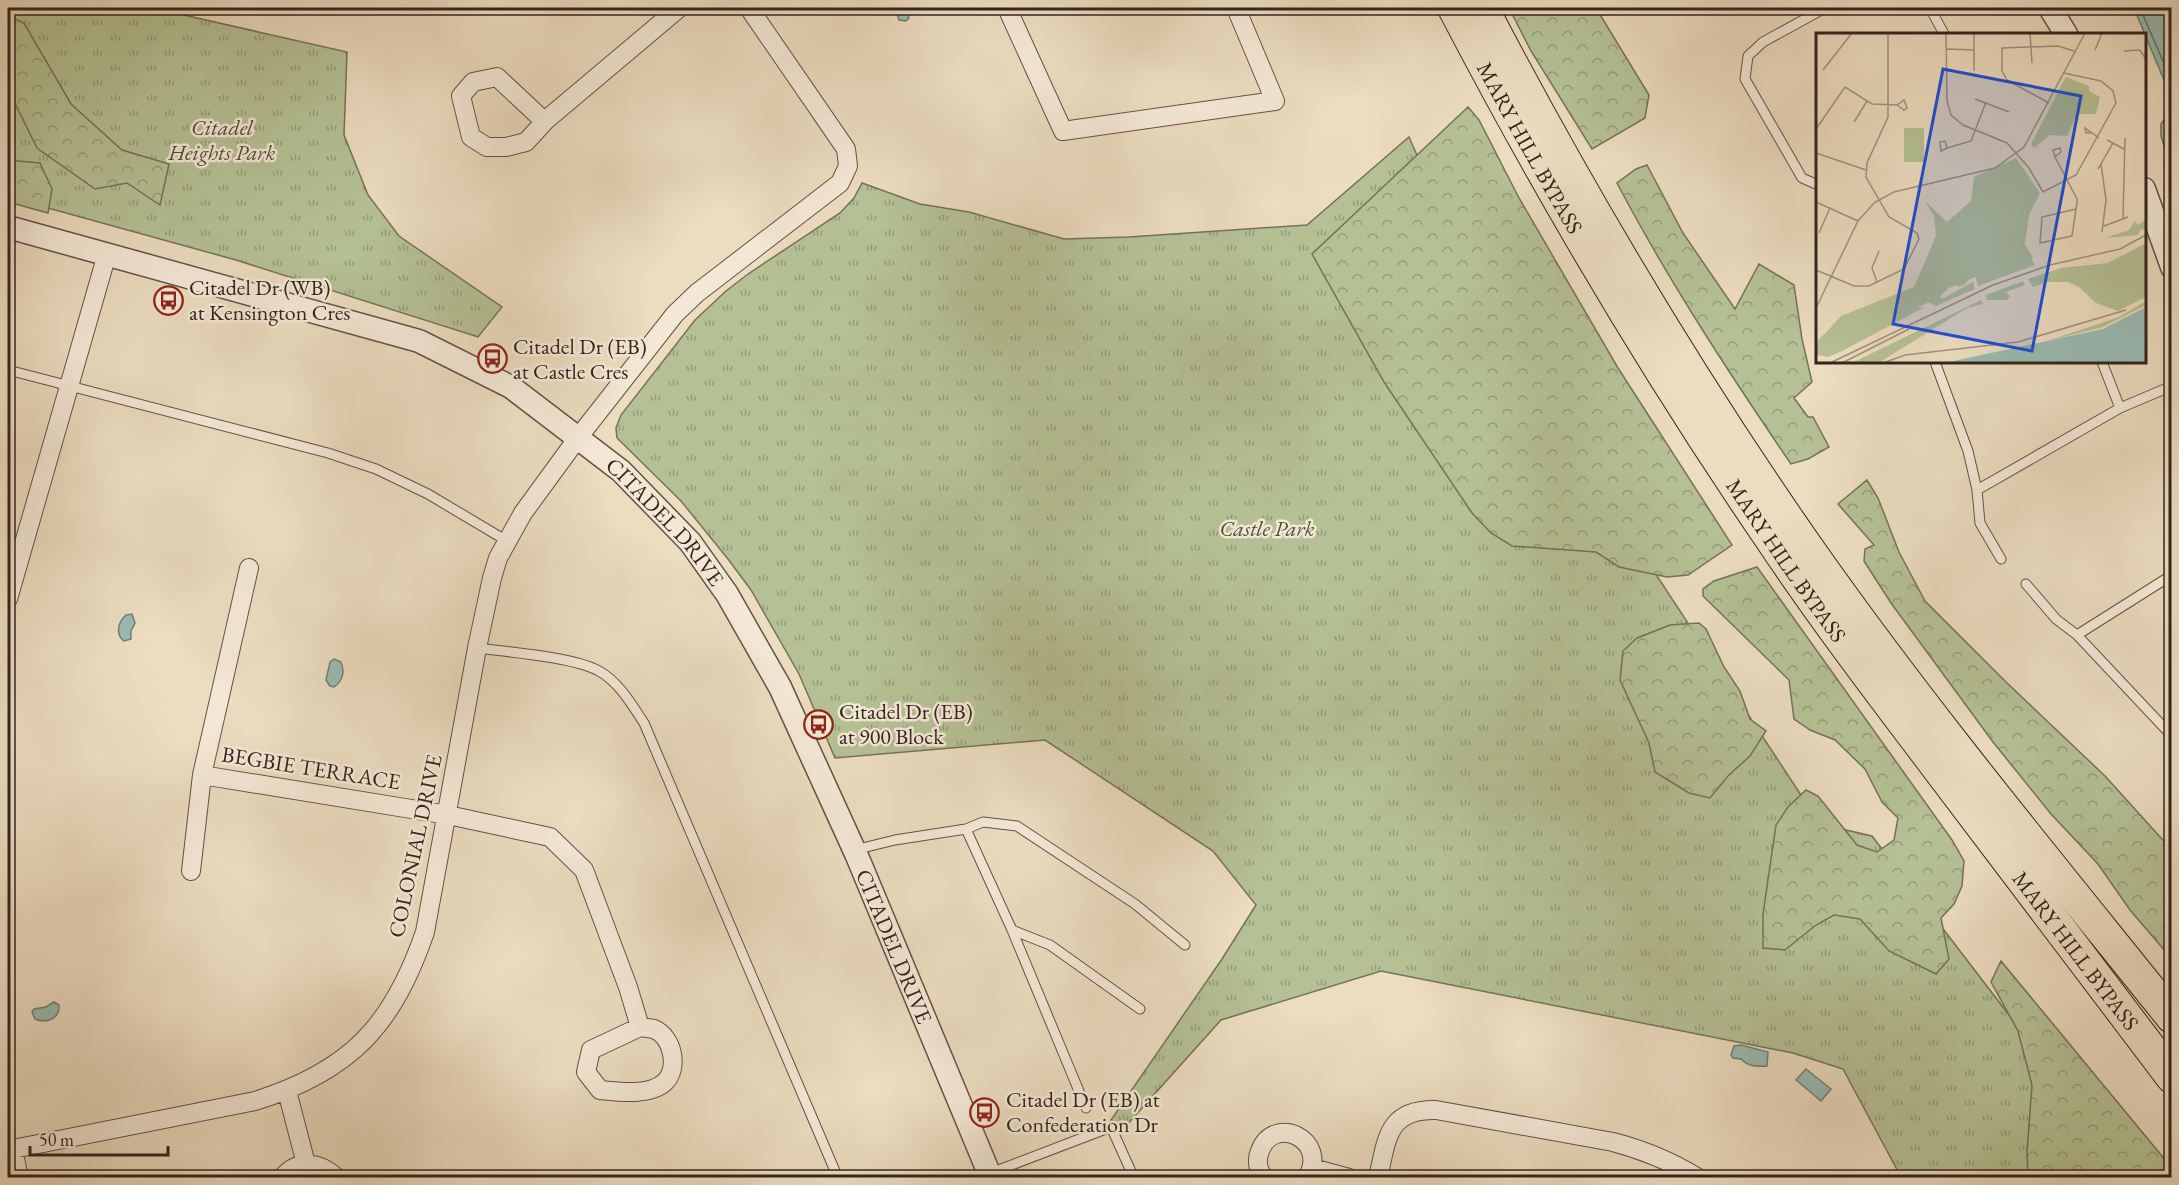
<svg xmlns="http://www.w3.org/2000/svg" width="2179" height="1185" font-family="'EB Garamond',serif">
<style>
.grass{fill:url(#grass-tufts);stroke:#74725a;stroke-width:1.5}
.forest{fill:url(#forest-crowns);stroke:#74725a;stroke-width:1.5}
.water{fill:#99bbb3;stroke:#717f77;stroke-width:1.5}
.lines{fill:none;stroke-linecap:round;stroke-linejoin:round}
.shore{stroke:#667068;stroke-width:1.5}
.service-casing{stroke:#625246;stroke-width:11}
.minor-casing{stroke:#625246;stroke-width:20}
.tertiary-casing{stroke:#625246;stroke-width:25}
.trunk-casing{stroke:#34241e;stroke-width:34}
.service{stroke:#f3e8d6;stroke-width:9}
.minor{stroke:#f3e8d6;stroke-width:18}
.tertiary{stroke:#f3e8d6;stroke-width:22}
.trunk{stroke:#ecdcc0;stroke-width:32}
.labels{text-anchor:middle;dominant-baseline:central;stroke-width:5;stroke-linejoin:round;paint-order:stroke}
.park-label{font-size:22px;font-style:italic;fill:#544b3c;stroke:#f3e8d6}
.street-label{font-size:22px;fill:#34241e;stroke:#f3e8d6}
.poi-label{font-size:22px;fill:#34241e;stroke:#f3e8d6;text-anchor:start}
.inset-road{fill:none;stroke:#a2927f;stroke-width:1.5}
.view{fill:#1d4ed8;fill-opacity:0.15;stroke:#1d4ed8;stroke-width:3}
.inset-edge{fill:none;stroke:#34241e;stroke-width:3}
</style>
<defs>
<pattern id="grass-tufts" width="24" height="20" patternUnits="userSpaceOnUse" patternTransform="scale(1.5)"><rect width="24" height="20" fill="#b5c195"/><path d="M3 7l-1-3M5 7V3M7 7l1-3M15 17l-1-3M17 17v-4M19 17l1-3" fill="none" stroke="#949d79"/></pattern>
<pattern id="forest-crowns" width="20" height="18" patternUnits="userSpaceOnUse" patternTransform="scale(1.5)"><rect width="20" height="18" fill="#b5c195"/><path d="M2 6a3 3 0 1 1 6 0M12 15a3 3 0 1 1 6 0" fill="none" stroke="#949d79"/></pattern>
</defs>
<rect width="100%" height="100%" fill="#ecdcc0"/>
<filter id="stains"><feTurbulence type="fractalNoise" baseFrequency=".00333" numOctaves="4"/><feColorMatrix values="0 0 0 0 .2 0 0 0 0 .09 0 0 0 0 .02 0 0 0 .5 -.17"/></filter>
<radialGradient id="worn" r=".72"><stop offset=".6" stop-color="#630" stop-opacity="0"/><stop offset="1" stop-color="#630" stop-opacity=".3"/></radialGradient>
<path class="grass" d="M8,8h145l194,44 -3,83 24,60 31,41 103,71 -24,30 -242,-77 -228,-63z
M1409,137l83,188 328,499 52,12 261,341h-232l-58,-108 -50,-16 -412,-82 -160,49 -97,108 -13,-8 111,-161 34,-54 -43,-54 -168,-111 -210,18 -36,-84 -48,-84 -23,-31 -47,-58 -64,-63 -1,-10 5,-13 74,-95 31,-29 22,-17 92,-61 14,-15 8,-15 58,21 49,8 95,27 65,-2 178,-12z"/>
<path class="forest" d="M1509,8h87l53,87 -4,23 -53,31 -61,-98z
M8,16l16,7 47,81 51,46 47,14 -9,41 -33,-22 -32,6 -58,-41 -29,-59z
M1468,107l11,13 40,78 99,170 114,177 -44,30 -21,2 -48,-10 -23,-15 -84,-6 -21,-13 -19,-20 -88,-131 -72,-128z
M2167,116l4,2v51l-10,-33v-12z
M8,160l32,3 12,26 -4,24 -40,-11z
M1647,165l36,68 52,76 24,-45 35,21 8,54 10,43 -18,16 14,19h5l16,30 -21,12 -17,5c-62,-91 -123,-184 -174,-281l19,-14z
M1867,480l11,18 21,54 26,49 81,81 99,94 66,73v109l-41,-48 -32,-46 -47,-50 -58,-72 -102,-139 -27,-42 1,-12 9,-4 -36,-41z
M1757,567l195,273 12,21 -2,25 -8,18 -13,14 8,41 -13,15 -47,-23 -29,-32 -26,-4 -18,10 -31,25 -22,-2v-34l13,-89 12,-18 18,-17 12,6 39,49 20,7 17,-12 4,-22 -16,-16 -17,-33 -30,-29 -25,-10 -16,-11 -5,-39 -86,-84v-7l11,-8z
M1699,623l7,6 18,38 16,24 10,28 16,12 -16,25 -22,20 -18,22 -21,-5 -34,-21 -6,-29 -29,-63 3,-29 14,-13 33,-13z
M2001,961l170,206v10h-143l-1,-25 5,-67 -14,-54 -27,-49z"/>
<path class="water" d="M895,8h10l4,10 -3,3 -7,-1z
M2134,8h37v89z
M132,614l3,9 -4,8v8l-7,2c-9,-7 -6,-19 2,-26z
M334,659l7,3c4,9 2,19 -7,25l-4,-1 -4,-6 4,-18z
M54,1002l5,3c1,14 -13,19 -24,14l-3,-7 2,-3 12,-2z
M1741,1045l27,7 -1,14c-9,1 -19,1 -26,-7l-8,-1 -2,-3 3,-9z
M1806,1069l25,20 -10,12 -25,-21z"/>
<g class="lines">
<path class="shore" d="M2140,8l32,74"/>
<defs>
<path id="service" d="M1930,8l14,26
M1818,185l-16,-7 -57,-99 3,-23 15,-14 62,-34
M1935,362l33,89 9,39 3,33 21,36
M2102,362l18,46
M8,370l320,83 48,16 52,25 79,47
M1977,490l143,-82 52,-22
M2026,584l30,35 21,16 95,101
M2077,635l95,-60
M477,648c31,4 97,9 122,23 20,11 33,34 45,52l194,455
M966,829l17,-7 34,4 118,78 50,41
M854,850l41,-10 71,-11 46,101 74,178
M1012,930l38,15 90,64
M988,1174l123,-47 23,51"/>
<path id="minor" d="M1007,8l56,123 212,-30 -39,-93
M546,120h-3l-46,-43 -24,5 -12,14 10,41 16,10h19l20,-5 20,-22 133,-112
M8,599l99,-345
M202,775l246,40 102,22 34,33 44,117 12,40 -49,23 -5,22 14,18c19,2 50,6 65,-8 14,-14 8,-45 -11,-53 -4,-1 -9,-1 -14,-2
M191,871l11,-96 47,-207
M287,1091l19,73
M13,1149l6,29
M8,1150l247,-49c96,-30 138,-76 170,-169l52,-284 15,-70 6,-20 25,-45 54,-74 98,-125 22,-21 143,-110 8,-17 -2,-17 -97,-141
M1312,1168l37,10
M282,1178c16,-20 38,-16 55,0
M1264,1178c-6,-8 -8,-18 -4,-27 13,-37 70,-12 47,27
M1378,1178c9,-39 9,-69 58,-68l177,32c30,8 58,19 85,36"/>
<g id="tertiary">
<path d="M2050,8l16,26"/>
<path d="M2144,189l28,78"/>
<path id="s1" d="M8,227l411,114 92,46 110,84 69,71 37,52 53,93 77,169 134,322"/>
</g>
<g id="trunk">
<path id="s2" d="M1454,8c95,182 199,358 315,528 54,81 113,158 172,236 77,102 154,204 231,305"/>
<path d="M1482,8c100,191 210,376 334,552 112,158 235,306 356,457"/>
</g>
</defs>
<use href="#service" class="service-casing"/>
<use href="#minor" class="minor-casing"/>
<use href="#tertiary" class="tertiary-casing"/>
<use href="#trunk" class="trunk-casing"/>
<use href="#service" class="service"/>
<use href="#minor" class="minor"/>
<use href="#tertiary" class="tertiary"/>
<use href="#trunk" class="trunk"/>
</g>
<defs>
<symbol id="bus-ring" viewBox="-11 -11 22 22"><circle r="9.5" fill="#f3e8d6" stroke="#8f2418" stroke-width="1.5"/><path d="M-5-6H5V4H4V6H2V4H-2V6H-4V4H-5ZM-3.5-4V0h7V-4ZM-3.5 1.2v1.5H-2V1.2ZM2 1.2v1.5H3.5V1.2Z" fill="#8f2418"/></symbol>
</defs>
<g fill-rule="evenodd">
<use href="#bus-ring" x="152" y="284" width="33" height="33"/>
<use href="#bus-ring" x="476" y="342" width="33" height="33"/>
<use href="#bus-ring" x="802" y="708" width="33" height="33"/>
<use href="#bus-ring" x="968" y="1096" width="33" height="33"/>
</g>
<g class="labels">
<g class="park-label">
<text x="222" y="127">Citadel<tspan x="222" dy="25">Heights Park</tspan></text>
<text x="1267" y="528">Castle Park</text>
</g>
<g class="street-label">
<text stroke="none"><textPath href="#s2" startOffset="159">MARY HILL BYPASS</textPath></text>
<text stroke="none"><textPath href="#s1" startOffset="735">CITADEL DRIVE</textPath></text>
<text stroke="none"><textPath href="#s2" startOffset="645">MARY HILL BYPASS</textPath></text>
<text transform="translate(311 768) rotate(9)">BEGBIE TERRACE</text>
<text transform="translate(415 846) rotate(-78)">COLONIAL DRIVE</text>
<text stroke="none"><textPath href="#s1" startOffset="1221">CITADEL DRIVE</textPath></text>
<text stroke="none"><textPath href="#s2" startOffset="1131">MARY HILL BYPASS</textPath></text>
</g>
<g class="poi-label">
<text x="189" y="287">Citadel Dr (WB)<tspan x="189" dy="25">at Kensington Cres</tspan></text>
<text x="513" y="346">Citadel Dr (EB)<tspan x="513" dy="25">at Castle Cres</tspan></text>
<text x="839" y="711">Citadel Dr (EB)<tspan x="839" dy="25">at 900 Block</tspan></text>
<text x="1006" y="1099">Citadel Dr (EB) at<tspan x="1006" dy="25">Confederation Dr</tspan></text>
</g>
</g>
<g transform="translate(1816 33)">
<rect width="330" height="330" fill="#ecdcc0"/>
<path d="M250,44l23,9v5l11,6 -4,17h-19l-10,22 -17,-1 -16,13 -3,-4zM200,125l24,35 -11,22 -4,29 8,14 -24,5 -65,27 -3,6 -113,56 -7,-14 20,-22 73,-29 22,-51 -2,-20 -9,-15 22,21 24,-21 3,-24z" fill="#b5c195"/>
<path d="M247,49l17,6v8l-22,16 -4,-2 3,-7 16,-9v-4l-9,-2 -3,9h-6zM330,186v11l-5,-1 -3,6 -33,3 24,-8 6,-9 3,4zM330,210v54l-28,14 -22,-8 -17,-16 -11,-5h-21l-14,5 -5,-8 33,-11 47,-5zM206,211l13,21 -57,21 -2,-8 9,-20zM136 245a8 8 0 1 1 16 0a8 8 0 1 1-16 0ZM114,248l18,8 -9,7 3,3 31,-17 2,7 -39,17 -13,-6 9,-10zM207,248l2,4 -19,7 4,4 -3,4h-20l-1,-5zM165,267l2,4 -16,4 -87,54 -28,1zM330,268v4l-43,22 -56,14 72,-24zM78,273l29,2 -81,43 -14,6 -11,-2 -1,-13 7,-7 11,2 16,-17 8,7z" fill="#b5c195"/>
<path d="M88,95h20v34h-20z" fill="#b5c195"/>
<path d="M330,274v56h-202l159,-34z" fill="#99bbb3"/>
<path class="inset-road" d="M130,0l1,68 4,14 12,10 44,18 22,25 14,24 33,-17 40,-72 -3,-12 -12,-10 -37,-8M214,0l2,30M131,16l27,1M279,17l7,-17M308,18l16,-1 6,9M7,37l29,-37M158,38v-38M159,66l34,13M233,70l-42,-23 -5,-9v-23l56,-2 16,5M38,89l13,-21M0,96l29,-42 27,17 25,1 7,-5 3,8 -3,2 -7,-5M275,100h-5l-1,-5 14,10M291,107l17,9M131,115l-6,3 -1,-9 5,-1 2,7 24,-7 15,-39M0,120l50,17M239,124l-2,-7 7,-2 1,4 -6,5 22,42v5l-1,5 -4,27 -32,7 2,-26 34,-8M285,131l5,36 -4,32M282,136l15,-26M0,169l42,19M307,186l2,-81M288,193l24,-9M3,200l11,-25M0,237l38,16h15l35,-17 15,-30 -2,-6 -28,-16 -23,-40 1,-14 21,-46v-84M61,249l-5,-14 7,-17M0,275l42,-87 17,-19 19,-10 101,-24 29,-21 61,-114M14,330l163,-78 57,-20 70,-16 26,-14M26,330l67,-34M67,330l22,-8 113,-13 108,-32"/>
<path class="view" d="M127,36l138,27 -49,255 -139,-27z"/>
<rect width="330" height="330" class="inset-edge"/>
</g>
<rect width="2179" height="1185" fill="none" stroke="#ecdcc0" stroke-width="30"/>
<rect x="9" y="9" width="2161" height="1167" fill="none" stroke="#34241e" stroke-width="3"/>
<rect x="15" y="15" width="2149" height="1155" fill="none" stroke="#34241e" stroke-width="1.5"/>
<path d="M30 1146v9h138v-9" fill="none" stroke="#34241e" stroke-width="3"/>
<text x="39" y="1146" font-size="18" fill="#34241e" stroke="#f3e8d6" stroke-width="4.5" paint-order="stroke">50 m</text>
<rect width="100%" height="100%" filter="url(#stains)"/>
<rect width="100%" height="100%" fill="url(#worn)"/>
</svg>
